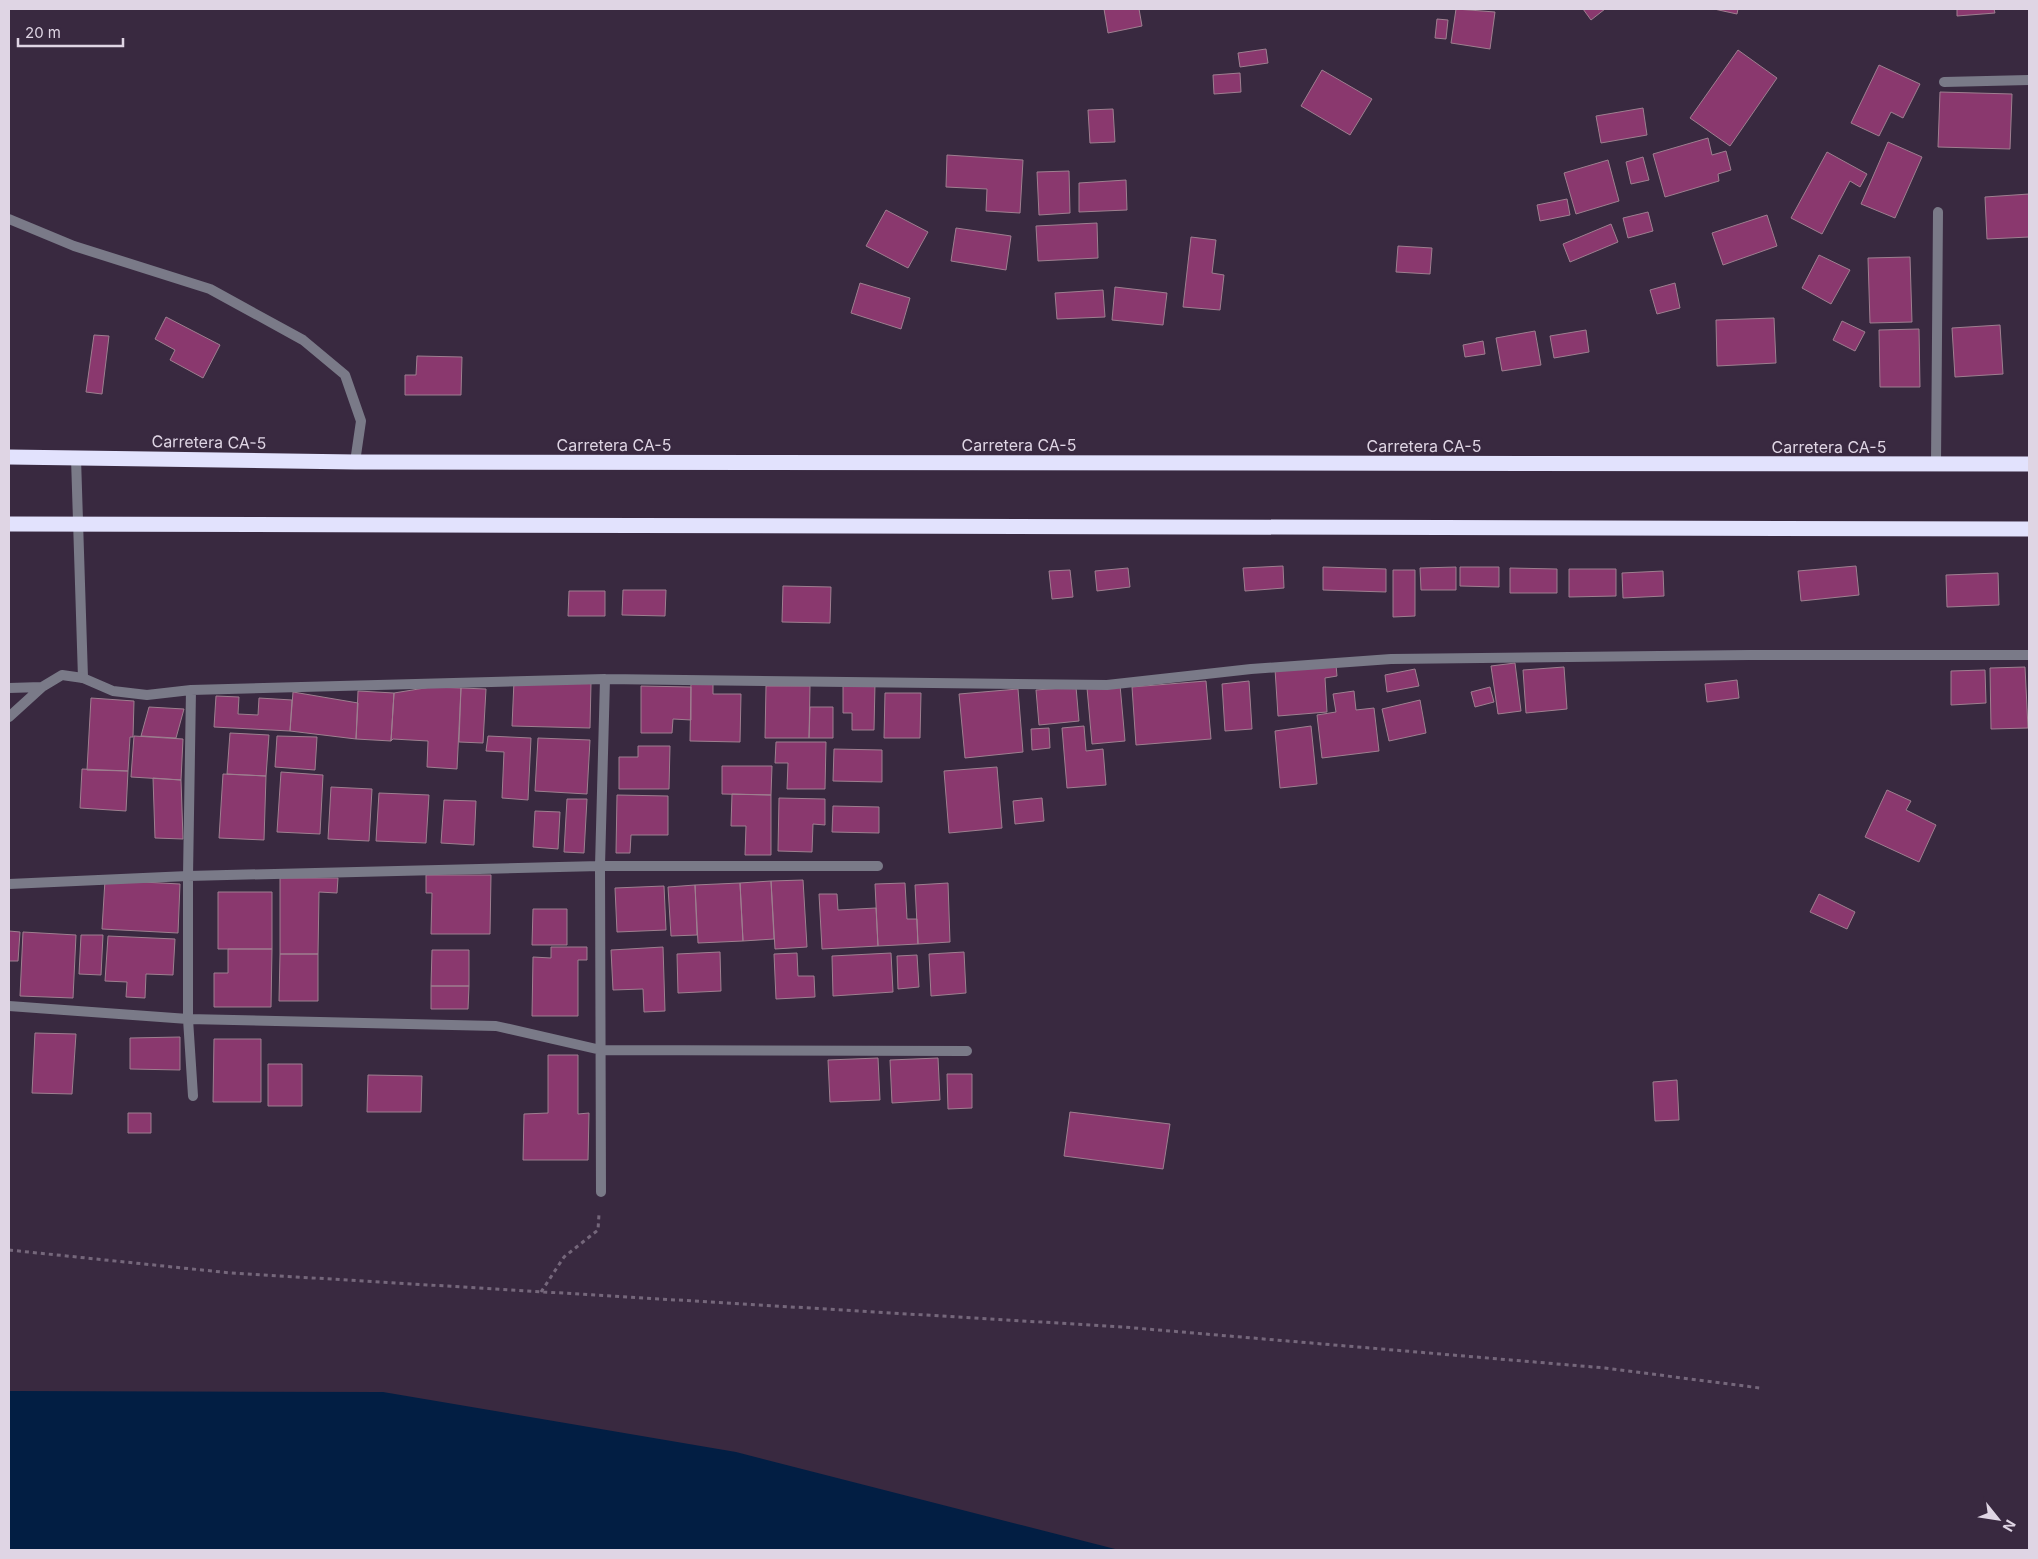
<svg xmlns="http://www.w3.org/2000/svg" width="2038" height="1559" font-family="Inter,sans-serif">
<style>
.water{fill:#021e43}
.building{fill:#8a386e;stroke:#9e7f90}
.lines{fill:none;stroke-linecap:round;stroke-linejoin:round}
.path{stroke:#75677b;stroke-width:3;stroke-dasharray:4 4;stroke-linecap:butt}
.lane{stroke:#7a7a88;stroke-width:10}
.street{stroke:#7a7a88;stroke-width:10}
.highway{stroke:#e2e2fd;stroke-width:15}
.labels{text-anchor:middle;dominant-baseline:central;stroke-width:5;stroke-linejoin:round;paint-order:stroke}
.street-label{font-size:16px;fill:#dfd5e4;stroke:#392940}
</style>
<rect width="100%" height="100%" fill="#392940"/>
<path class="water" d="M9,1391l374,1 353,60 383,98h-1110z"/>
<path class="building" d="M1104,9h35l3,17 -34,7z
M1456,9l39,3 -5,37 -39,-6z
M1583,9h22l-14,11z
M1714,9h24l-1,5z
M1957,9h37l1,4 -38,3z
M1437,19l11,1 -2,19 -11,-1z
M1266,49l2,14 -28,4 -2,-14z
M1738,50l39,28 -47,68 -40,-28z
M1879,65l41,19 -17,34 -12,-6 -12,24 -28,-13z
M1322,70l50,29 -22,36 -49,-29z
M1240,73l1,19 -27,2 -1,-19z
M1940,92l72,2 -2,55 -72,-2z
M1643,108l4,27 -46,8 -5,-27z
M1113,109l2,33 -25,1 -2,-33z
M1708,138l4,17 14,-4 5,19 -13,4 1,7 -54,16 -12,-43z
M1888,142l34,15 -27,61 -34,-14z
M1827,152l40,22 -7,13 -10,-6 -28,53 -31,-16z
M947,155l76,5 -3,53 -34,-2 1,-22 -41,-2z
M1643,157l6,23 -18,4 -5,-22z
M1608,160l11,41 -43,13 -12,-41z
M1069,171l1,42 -31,2 -2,-43z
M1126,180l1,30 -48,2v-29z
M2029,194v43l-42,2 -2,-42z
M1567,199l3,16 -30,6 -3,-16z
M886,210l42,22 -20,36 -42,-22z
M1648,212l5,19 -25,7 -5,-20z
M1767,215l10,31 -54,19 -11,-32z
M1097,223l1,35 -60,3 -2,-35z
M1611,224l7,18 -48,20 -7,-18z
M956,228l55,8 -5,34 -55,-9z
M1191,237l25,3 -4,33 12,2 -4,35 -37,-3z
M1398,246l34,2 -2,26 -34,-2z
M1819,255l31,15 -19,34 -29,-16z
M1910,257l2,65 -42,1 -2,-65z
M860,283l50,15 -9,31 -50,-16z
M1675,283l5,25 -23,6 -7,-24z
M1115,287l52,6 -4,32 -51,-5z
M1103,290l2,27 -48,2 -2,-26z
M166,317l54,28 -17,33 -33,-18 5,-10 -20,-11z
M1774,318l2,45 -59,3 -1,-46z
M1842,321l23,11 -10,19 -22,-11z
M2000,325l3,49 -48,3 -3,-49z
M1919,329l1,58h-40l-1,-57z
M1586,330l3,22 -35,6 -4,-22z
M1535,331l6,34 -39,6 -6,-33z
M94,335l15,1 -7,58 -16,-2z
M1483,341l2,13 -20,3 -2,-12z
M417,356l45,1 -1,38h-56v-20h11z
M1283,566l1,22 -39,3 -2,-23z
M1856,566l3,29 -58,6 -3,-30z
M1323,567l63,2v23l-63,-2z
M1456,567v23h-35l-1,-22z
M1460,567h39v20l-39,-1z
M1128,568l2,19 -33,4 -2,-20z
M1510,568l47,1v24h-47z
M1569,569h47v27l-47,1z
M1070,570l3,27 -21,2 -3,-28z
M1393,570h22v46l-22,1z
M1663,571l1,25 -41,2 -1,-25z
M1998,573l1,32 -52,2 -1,-32z
M783,586l48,1 -1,36 -48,-1z
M623,590h43l-1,26 -43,-1z
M569,591h36v25h-37z
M1515,663l6,48 -23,3 -7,-48z
M1336,665l1,11 -12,2 2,34 -49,4 -3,-47z
M1564,667l3,42 -41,4 -3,-43z
M2025,667l3,61 -37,1 -1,-61z
M1415,669l4,17 -32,6 -2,-17z
M1985,670l1,33 -35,2v-34z
M1737,680l2,18 -32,4 -2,-18z
M514,681l77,2 -1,45 -78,-2z
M1206,681l5,58 -75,6 -4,-58z
M1249,681l3,48 -27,2 -3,-47z
M691,682l22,1v11h28l-1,48 -50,-1z
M843,683h32l-1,47h-22v-17h-9z
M1120,685l5,56 -33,3 -5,-56z
M641,686l50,1v33l-18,-1 -1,14h-31z
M766,686h44l-1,52h-44z
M431,687l30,1 -4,81 -30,-2 1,-26 -35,-2 -2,2 3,-48z
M1076,687l3,34 -40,4 -3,-35z
M1490,687l4,15 -19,5 -4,-15z
M461,688l25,1 -3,54 -24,-1z
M1018,689l5,63 -58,6 -6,-64z
M358,691l36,2 -3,48 -35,-2z
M1354,691l2,19 18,-2 5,43 -57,7 -5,-43 19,-3 -3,-18z
M293,692l65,11 -2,36 -66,-8z
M885,693h36l-1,45h-36z
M216,696l23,1 -1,17 20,1 1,-17 33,2 -2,31 -76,-4z
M91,698l43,3 -1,36h-3l-2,34 -41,-1z
M1420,700l6,33 -37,8 -7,-32z
M149,707l35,2 -8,29 -35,-2z
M810,707h23v31h-24z
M1084,726l2,25 17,-2 3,36 -39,3 -5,-60z
M1311,726l6,58 -37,4 -5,-57z
M1049,728l1,20 -18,2 -1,-21z
M230,733l39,2 -3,41 -39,-2z
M134,736l49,3 -2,41 -50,-3z
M277,736l40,1 -2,33 -40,-3z
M488,736l43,2 -3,62 -26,-2 2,-46 -18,-1z
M538,738l52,2 -3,54 -52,-3z
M776,742h50l-1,47h-38l1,-26h-13z
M638,746h32l-1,43h-50v-32h19z
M834,749l48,1v32l-49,-1z
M722,766h50l-1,29 -49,-1z
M997,767l5,61 -53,5 -5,-62z
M82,769l46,2 -2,40 -46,-3z
M281,772l42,3 -3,59 -43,-2z
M223,774l43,2 -2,64 -45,-2z
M153,778l28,2 2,59 -28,-1z
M331,787l41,2 -3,52 -41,-2z
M1887,790l24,11 -5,9 30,15 -17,37 -54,-25z
M379,793l50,2 -3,48 -50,-2z
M732,794l39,1v60h-26l1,-29h-15z
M617,795l51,1v39h-37l-1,18h-14z
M779,798l46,1v26l-12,-1 -1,28 -34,-1z
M1042,798l2,23 -29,3 -2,-23z
M567,799h20l-3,54 -20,-1z
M444,800l32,1 -2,44 -33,-2z
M833,806l46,1v26l-47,-1z
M535,811l25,1 -2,37 -25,-2z
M426,875h65l-1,59h-59l1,-41h-6z
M280,878h58l-1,15 -18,-1 -1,62h-38z
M105,880l75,4 -2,49 -76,-4z
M803,880l4,67 -32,2 -4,-68z
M771,881l3,58 -31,2 -3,-58z
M740,883l3,58 -45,2 -3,-58z
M905,883l2,36h10l1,25 -40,2 -3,-62z
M948,883l2,59 -32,2 -3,-59z
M695,885l2,50 -26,1 -3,-49z
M664,886l2,44 -49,2 -2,-44z
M218,892h54v57h-54z
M819,894h18l1,16 38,-2 2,38 -56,3z
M1819,894l36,18 -8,17 -37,-17z
M533,909h34v36h-35z
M9,931l11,1 -2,29h-9z
M23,932l53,3 -3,63 -53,-2z
M81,935h22l-2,40 -22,-1z
M108,936l67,3 -2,36 -27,-1 -1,24 -19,-1 1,-15 -22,-1z
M551,947h36v13h-9v56h-46l1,-59 18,1z
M663,947l2,64 -21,1 -1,-23 -30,1 -2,-40z
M228,949h44l-1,58h-57v-34h14z
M432,950h37v36h-38z
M720,952l1,39 -43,2 -1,-39z
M964,952l2,41 -35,3 -2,-42z
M797,953l1,23h16l1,21 -39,2 -2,-45z
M891,953l2,39 -60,4 -1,-40z
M280,954h38v47h-39z
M917,955l2,32 -21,2 -1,-33z
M431,986h38l-1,23h-37z
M35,1033l41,1 -4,60 -40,-1z
M180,1037v33l-50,-1v-31z
M214,1039h47v63h-48z
M548,1055h30v59l11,-1 -1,47h-65l1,-46 24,-1z
M878,1058l2,42 -50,2 -2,-42z
M938,1058l2,42 -48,3 -2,-43z
M268,1064h34v42h-34z
M947,1074h25v34l-24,1z
M368,1075l54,1 -1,36h-54z
M1677,1080l2,40 -24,1 -2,-39z
M1070,1112l100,12 -7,45 -99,-13z
M128,1113h23v20h-23z"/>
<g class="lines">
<path class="path" d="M9,1250l222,23 892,54 482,41 155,20
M541,1292l23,-35 34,-27 1,-16"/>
<path class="lane" d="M76,458l7,220"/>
<path class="street" d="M1944,82l85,-2
M9,219l65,27 136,43 93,51 42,35 16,46 -6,41
M1936,464l2,-252
M9,688l33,-1 20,-12 21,3 30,13 34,4 44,-5 414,-11 502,6 144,-16 140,-10 358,-4h280
M191,690l-3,186 412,-10 5,-187
M9,717l33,-30
M9,884l179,-8v143l5,77
M9,1006l179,13 308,7 105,24 366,1
M601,1192l-1,-326h278"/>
<path class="highway" d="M9,457l346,5 1674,2
M9,524l2020,5"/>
</g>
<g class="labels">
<g class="street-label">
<text transform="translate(209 442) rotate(1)">Carretera CA-5</text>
<text x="614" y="445">Carretera CA-5</text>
<text x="1019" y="445">Carretera CA-5</text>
<text x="1424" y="446">Carretera CA-5</text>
<text x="1829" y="447">Carretera CA-5</text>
</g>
</g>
<rect width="2038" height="1559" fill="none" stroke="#dfd5e4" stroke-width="20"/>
<g transform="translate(1998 1519) rotate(120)" stroke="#392940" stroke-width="4" paint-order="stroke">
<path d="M0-4L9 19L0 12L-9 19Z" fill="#dfd5e4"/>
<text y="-8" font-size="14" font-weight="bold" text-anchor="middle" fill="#dfd5e4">N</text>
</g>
<path d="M18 38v8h105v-8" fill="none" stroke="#dfd5e4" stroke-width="2.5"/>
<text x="25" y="38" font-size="15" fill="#dfd5e4" stroke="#392940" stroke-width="4" paint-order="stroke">20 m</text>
</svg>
